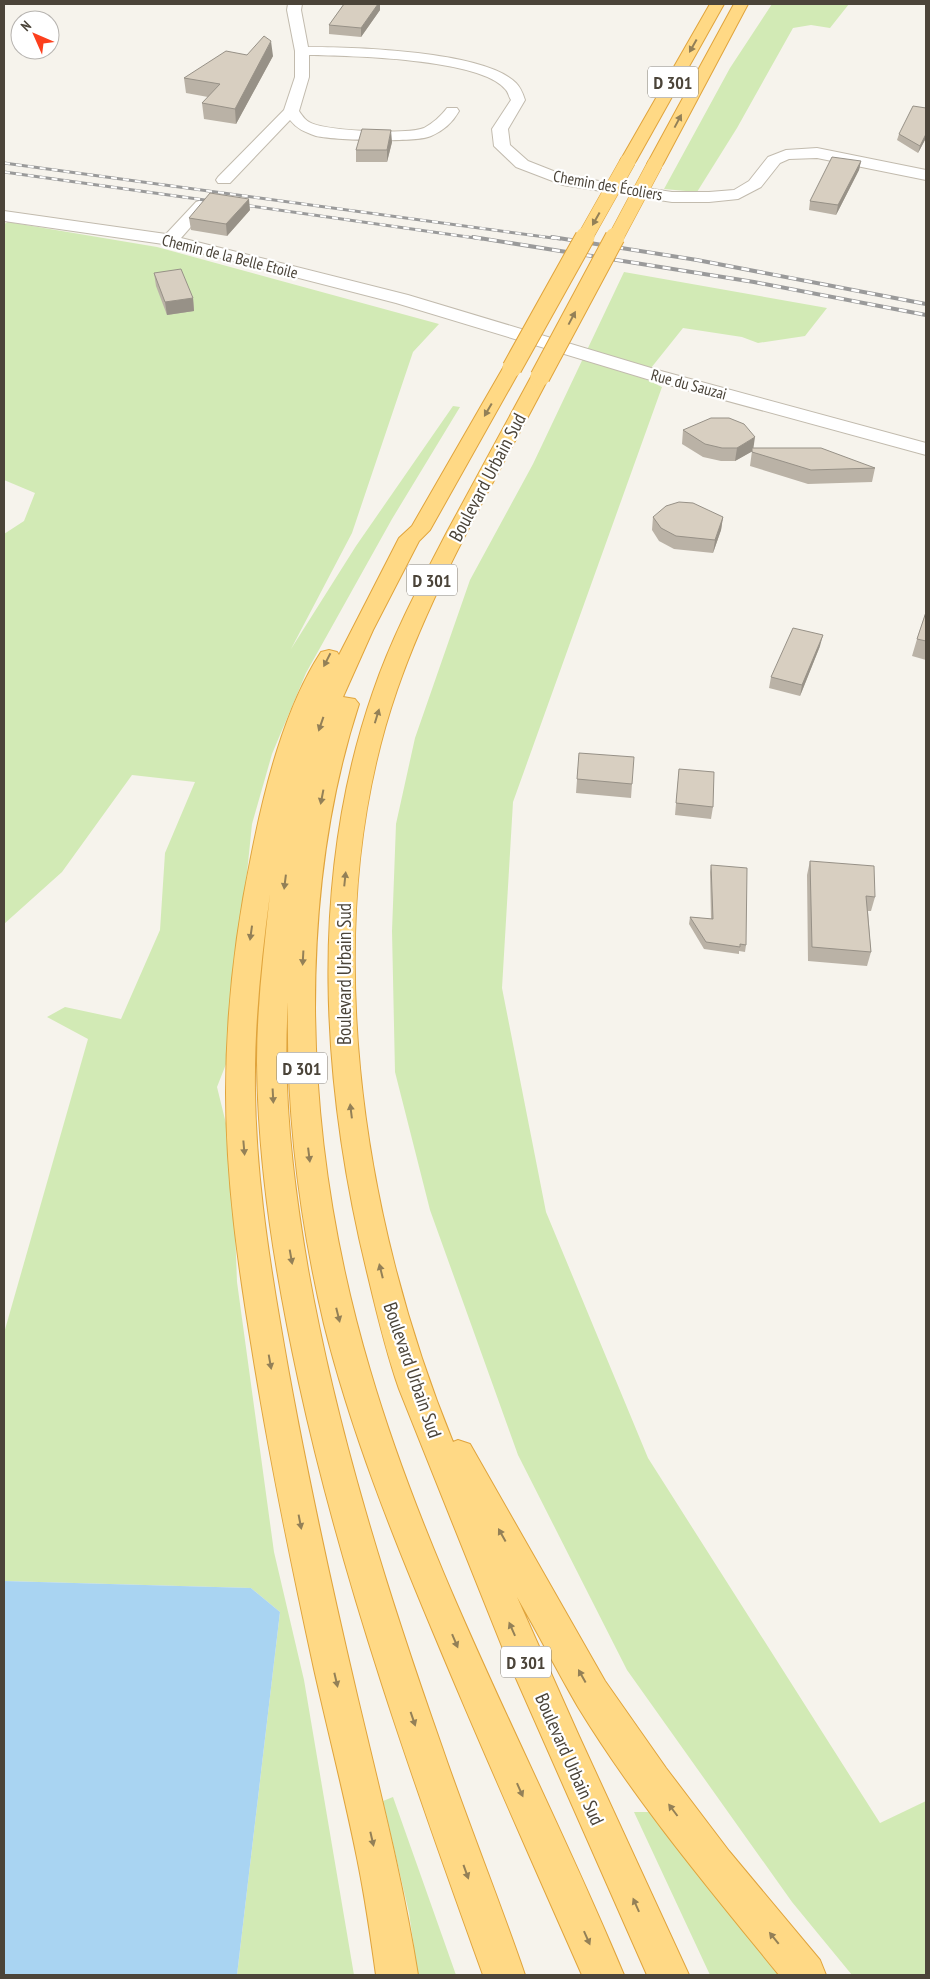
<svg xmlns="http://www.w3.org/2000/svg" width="930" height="1979" font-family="'PT Sans Narrow',sans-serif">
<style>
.green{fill:#d2eab5}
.water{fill:#a9d4f2}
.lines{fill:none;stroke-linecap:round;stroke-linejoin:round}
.minor-casing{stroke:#c2bbae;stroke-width:2}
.trunk-casing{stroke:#e0a43c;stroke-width:2}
.minor{fill:#fff;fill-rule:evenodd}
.trunk{fill:#ffd985;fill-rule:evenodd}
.rail-far1-casing{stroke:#9a9a9a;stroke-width:3}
.rail-casing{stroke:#9a9a9a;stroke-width:4}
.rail-far1{stroke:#fff;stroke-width:2;stroke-dasharray:6;stroke-linecap:butt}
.rail{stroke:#fff;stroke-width:2.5;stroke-dasharray:8;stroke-linecap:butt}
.trunk-bridge-far1-casing{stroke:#e0a43c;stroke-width:16;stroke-linecap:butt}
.trunk-bridge-casing{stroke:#e0a43c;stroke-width:21;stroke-linecap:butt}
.trunk-bridge-far1{stroke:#ffd985;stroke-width:15}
.trunk-bridge{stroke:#ffd985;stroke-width:19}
.wall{fill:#bab2a6}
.shaded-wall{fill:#979187}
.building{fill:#d8cfc1;stroke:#979187}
.oneway{fill:#938057}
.labels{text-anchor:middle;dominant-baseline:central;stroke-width:4.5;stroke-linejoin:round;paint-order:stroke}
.far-street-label{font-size:16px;fill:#4b4439;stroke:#fff}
.shield{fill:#fff;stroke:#817c74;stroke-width:1}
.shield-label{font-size:18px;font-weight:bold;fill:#4b4439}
.street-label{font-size:19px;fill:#4b4439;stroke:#fff}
</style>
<rect width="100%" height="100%" fill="#f6f3ec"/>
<path class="green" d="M772,4h77l-19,24 -19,-3 -18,3 -56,100 -40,64 -33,-3 66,-121z
M8,222l149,25 282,77 -26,28 -61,181 -61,116 65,-103 97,-140 7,1 -68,112 -86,154 -34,81 -20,70 -24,235 -11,28 15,61 5,134 37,270 30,128 50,295h-117l43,-363 -29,-24 -247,-7v-248l84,-294 -41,-22 18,-10 56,12 39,-89 5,-77 30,-71 -63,-7 -70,97 -58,52v-390l20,-13 11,-28 -31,-13v-256z
M624,272l203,36 -22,28 -47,7 -16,-6 -59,-9 -40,50 19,9 -149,415 -11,186 44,224 102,246 232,365 46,-22v174h-74l-60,-73 -165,-232 -109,-215 -88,-245 -35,-138 -3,-141 4,-107 19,-86 55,-158 63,-116z
M393,1797l63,178h-38l-9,-62 -26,-112z
M634,1812h18l128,163h-70z"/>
<path class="water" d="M4,1581l247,7 29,24 -43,363h-233z"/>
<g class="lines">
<defs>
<path id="minor" d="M288,4h14l-1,6 7,37c46,0 177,4 208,36 5,5 7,11 9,17l-17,29 2,16 18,16 38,15 106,16h37l25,-2 15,-9 19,-24 18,-7 31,-2 109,22v10l-109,-22 -28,1 -9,4 -19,24 -23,12 -29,3h-37l-109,-17 -47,-18 -22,-21 -2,-17 19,-29c-2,-3 -3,-8 -5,-10 -24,-32 -157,-34 -197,-35v22l-10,34c2,3 6,9 10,11 14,9 100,13 115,6 9,-5 17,-12 23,-20h10l2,3c-6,11 -16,20 -28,25 -15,7 -98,4 -115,0 -11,-4 -19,-7 -26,-16l-60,63h-12l-2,-3 2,-3 66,-67 11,-33v-26l-8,-41z
M202,200l6,2 2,3 -29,33 227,57 253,76 265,72v12l-279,-76 -251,-76 -226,-58 -166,-24v-10l162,23 30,-32z"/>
<path id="trunk" d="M710,4h14l-88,157 -2,3h-12l-2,-3z
M734,4h14l-85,160 -2,3h-12l-2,-3z
M512,362l7,2 2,4 -91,162 -11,11 -46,89 -30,67 12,2 4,5c-32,98 -44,200 -44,304 1,123 20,244 55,362 62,211 170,403 254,605h-42c-49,-111 -99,-223 -146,-336 -43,-102 -85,-207 -112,-315 -25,-106 -38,-213 -36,-322 -6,89 5,179 20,267 29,163 79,322 134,478 26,76 57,152 83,228h-42c-70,-194 -140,-390 -184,-592 -23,-106 -41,-213 -42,-321 0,-56 7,-112 13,-168 -9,66 -16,132 -15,198 1,77 12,154 25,230 21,125 48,249 77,373 22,93 46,185 61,280h-42c-5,-36 -10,-71 -17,-107 -13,-67 -30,-132 -45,-199 -23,-106 -45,-212 -62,-320 -14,-84 -26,-170 -26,-256 0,-79 9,-159 25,-236 13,-67 33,-148 70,-205l8,-2 8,2 2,3 60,-117 13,-12 91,-158 2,-4z
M540,371l7,2 2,4c-52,100 -115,206 -152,313 -81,234 -36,527 56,752l5,-2 12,4 135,237 61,87 63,83 91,109 6,15h-47c-70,-86 -143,-173 -201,-268 -21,-36 -40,-74 -61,-110l62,139 110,239h-42l-144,-326 -104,-260c-13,-37 -22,-75 -31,-113 -47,-190 -60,-397 5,-584 19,-56 47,-108 74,-160 28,-52 56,-103 84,-155l2,-4z"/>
</defs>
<use href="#minor" class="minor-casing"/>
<use href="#trunk" class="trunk-casing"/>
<use href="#minor" class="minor"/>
<use href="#trunk" class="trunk"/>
<defs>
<path id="rail-far1" d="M4,163l556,76
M4,172l215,30
M237,204l245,35"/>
<path id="rail" d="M473,237l281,45 172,33
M552,237l145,23 229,44"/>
</defs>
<use href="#rail-far1" class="rail-far1-casing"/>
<use href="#rail" class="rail-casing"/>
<use href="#rail-far1" class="rail-far1"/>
<use href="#rail" class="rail"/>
<defs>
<path id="trunk-bridge-far1" d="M584,239l44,-78
M615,239l40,-75"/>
<path id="trunk-bridge" d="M512,368l73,-131
M540,377l75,-140"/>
</defs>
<use href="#trunk-bridge-far1" class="trunk-bridge-far1-casing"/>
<use href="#trunk-bridge" class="trunk-bridge-casing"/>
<use href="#trunk-bridge-far1" class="trunk-bridge-far1"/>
<use href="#trunk-bridge" class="trunk-bridge"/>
</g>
<path class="wall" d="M344,4h36v6l-19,27 -32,-3v-9z
M247,55l26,1 -37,68 -32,-5 -2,-16 6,-6 -22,-4 -2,-15z
M926,108v30l-8,15 -21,-13 2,-6z
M392,142l-5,20h-31v-12z
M861,161l-2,9 -23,45 -27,-5 1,-9z
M250,210l-23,26 -36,-6 -2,-12z
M154,273l39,25 1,13 -27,4 -11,-29z
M683,430l70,18 122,20 -3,14 -64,2 -58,-18 2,-15 -17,10h-14l-18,-4 -21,-13z
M653,517h70l-2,13 -8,23 -39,-4 -15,-8 -7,-11z
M926,612v48l-14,-4 5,-17z
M820,646l-20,50 -31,-8 2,-11z
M579,753l53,31 -1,14 -55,-5z
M679,769l34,38 -2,12 -36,-4z
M810,861l65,36 -4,14h-3l3,41 -4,14 -59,-5 -1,-86z
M711,865l35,80 -1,7 -6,-1v3l-35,-5 -15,-25 1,-7 21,2 -1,-47z"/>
<path class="shaded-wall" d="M378,4h2v6l-19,27v-9z
M271,41l2,15 -37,68 -1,-15z
M391,130l1,12 -5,20v-12z
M926,134v4l-8,15 2,-7z
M861,161l-2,9 -23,45 2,-10z
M249,199l1,11 -23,26 -1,-12z
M193,298l1,13 -27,4 -2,-13z
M755,437l-2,14 -18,10 2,-13z
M723,517l-2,13 -8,23 2,-13z
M823,635l-3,11 -20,50 2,-11z"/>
<path class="building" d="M344,4h34l-17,24 -32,-3z
M264,36l7,5 -36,68 -33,-6 18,-19 -36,-6 42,-27 21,4z
M913,106l13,2v26l-6,12 -21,-12z
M362,129l29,1 -4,20h-31z
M832,157l29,4 -23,44 -28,-4z
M210,193l39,6 -23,25 -37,-6z
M181,269l12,29 -28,4 -11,-29z
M711,418h18l15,6 11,13 -18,11h-15l-17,-4 -22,-14z
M752,448h69l54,20 -64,2 -59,-18z
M679,502l14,1 30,14 -8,23 -39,-4 -15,-8 -8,-11 13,-11z
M926,612v29l-9,-2z
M793,628l30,7 -21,50 -31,-8z
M579,753l55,4 -2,27 -55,-5z
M679,769l35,3 -1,35 -37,-4z
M810,861l64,5 1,31 -9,-1 5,56 -59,-5z
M711,865l36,3 -1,77 -6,-1v3l-34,-5 -16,-25 23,2z"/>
<defs><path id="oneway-solid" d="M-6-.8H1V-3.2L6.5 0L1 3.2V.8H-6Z" transform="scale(1.25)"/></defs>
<g class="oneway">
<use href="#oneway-solid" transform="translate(693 46) rotate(119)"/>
<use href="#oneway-solid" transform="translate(678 121) rotate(-62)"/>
<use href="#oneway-solid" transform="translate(596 219) rotate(119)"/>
<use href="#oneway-solid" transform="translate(572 318) rotate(-62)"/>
<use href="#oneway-solid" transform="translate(488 410) rotate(120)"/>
<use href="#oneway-solid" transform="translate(327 660) rotate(117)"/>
<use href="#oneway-solid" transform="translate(377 716) rotate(-73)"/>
<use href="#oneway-solid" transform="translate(321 724) rotate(109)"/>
<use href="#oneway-solid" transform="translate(322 797) rotate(101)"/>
<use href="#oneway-solid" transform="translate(345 879) rotate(-84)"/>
<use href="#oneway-solid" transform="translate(285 882) rotate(97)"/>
<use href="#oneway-solid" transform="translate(251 933) rotate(98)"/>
<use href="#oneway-solid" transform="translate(303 958) rotate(93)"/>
<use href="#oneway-solid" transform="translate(273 1096) rotate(87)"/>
<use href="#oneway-solid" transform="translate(351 1111) rotate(-97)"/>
<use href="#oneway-solid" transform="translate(244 1148) rotate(85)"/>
<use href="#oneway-solid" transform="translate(309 1155) rotate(83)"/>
<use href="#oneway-solid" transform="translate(291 1257) rotate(80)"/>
<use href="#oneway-solid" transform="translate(381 1271) rotate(-104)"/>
<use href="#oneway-solid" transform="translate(338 1315) rotate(76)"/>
<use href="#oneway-solid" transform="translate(270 1362) rotate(80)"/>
<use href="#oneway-solid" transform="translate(300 1522) rotate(79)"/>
<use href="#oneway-solid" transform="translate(502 1535) rotate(-119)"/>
<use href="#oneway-solid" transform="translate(512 1629) rotate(-114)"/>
<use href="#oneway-solid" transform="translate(455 1641) rotate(67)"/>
<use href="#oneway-solid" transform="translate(582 1676) rotate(-119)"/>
<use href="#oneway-solid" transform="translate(336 1680) rotate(77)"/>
<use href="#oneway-solid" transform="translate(413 1719) rotate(71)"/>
<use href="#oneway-solid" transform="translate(520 1790) rotate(66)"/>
<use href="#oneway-solid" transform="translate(673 1810) rotate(-127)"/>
<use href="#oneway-solid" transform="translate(372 1839) rotate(77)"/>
<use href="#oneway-solid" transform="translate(466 1872) rotate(70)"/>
<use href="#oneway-solid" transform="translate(636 1905) rotate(-114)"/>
<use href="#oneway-solid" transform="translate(587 1938) rotate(66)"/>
<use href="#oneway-solid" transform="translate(774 1938) rotate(-129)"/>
</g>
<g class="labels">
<g class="far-street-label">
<text transform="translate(608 185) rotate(10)">Chemin des Écoliers</text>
<text transform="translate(230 256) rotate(14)">Chemin de la Belle Etoile</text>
<text transform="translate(689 384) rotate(15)">Rue du Sauzai</text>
</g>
<g class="shield">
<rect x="648" y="66.5" width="50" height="31" rx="4"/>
<rect x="407" y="564.5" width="50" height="31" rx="4"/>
<rect x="277" y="1052.5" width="50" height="31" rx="4"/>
<rect x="501" y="1646.5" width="50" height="31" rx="4"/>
</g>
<g class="shield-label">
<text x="673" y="82">D 301</text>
<text x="432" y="580">D 301</text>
<text x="302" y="1068">D 301</text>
<text x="526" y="1662">D 301</text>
</g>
<g class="street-label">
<text transform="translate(487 477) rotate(-62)">Boulevard Urbain Sud</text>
<text transform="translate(344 974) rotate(-90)">Boulevard Urbain Sud</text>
<text transform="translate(413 1370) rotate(71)">Boulevard Urbain Sud</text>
<text transform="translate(570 1759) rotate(66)">Boulevard Urbain Sud</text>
</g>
</g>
<rect width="930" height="1979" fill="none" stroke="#4b4439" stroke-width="10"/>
<g transform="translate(35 35) rotate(315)"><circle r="24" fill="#ffffff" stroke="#b7b4b0"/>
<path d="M0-4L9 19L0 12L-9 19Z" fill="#fc3f1d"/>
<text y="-8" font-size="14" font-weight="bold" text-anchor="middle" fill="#4b4439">N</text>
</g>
</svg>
